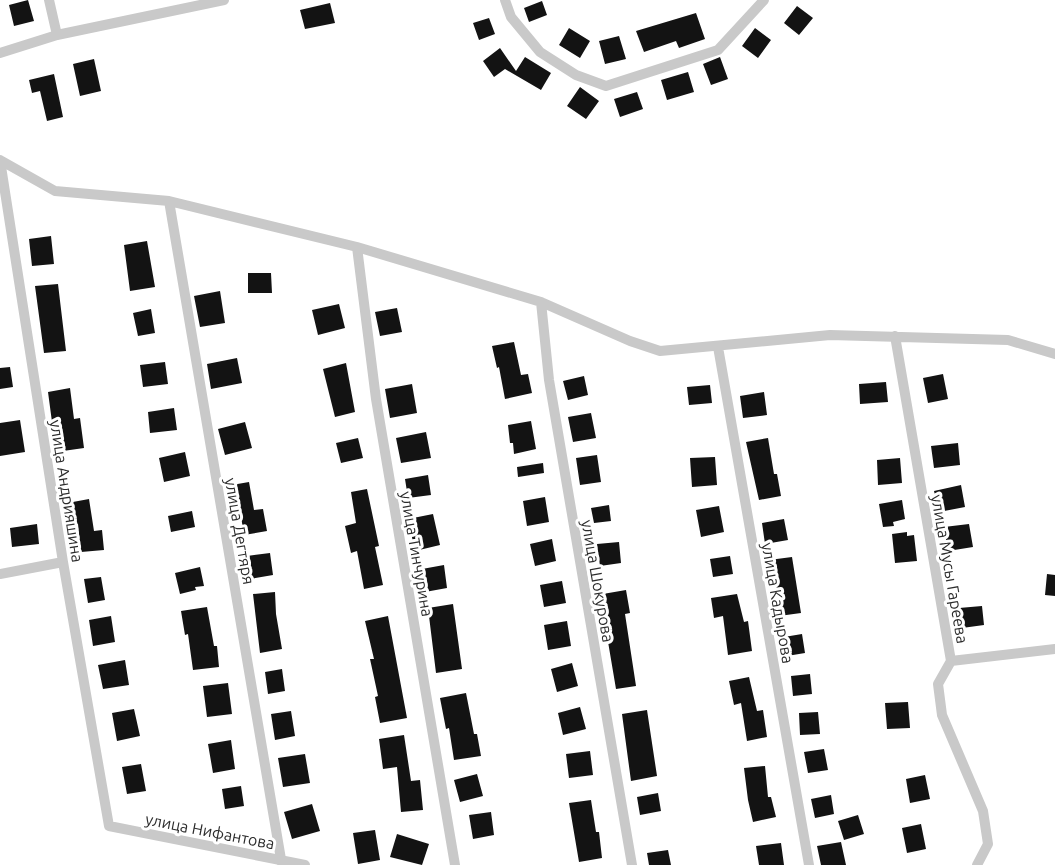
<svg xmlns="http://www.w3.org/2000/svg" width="1055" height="865" font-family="Ubuntu,sans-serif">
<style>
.building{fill:#131313}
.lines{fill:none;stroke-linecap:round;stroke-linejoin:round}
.street{stroke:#c9c9c9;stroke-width:10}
.labels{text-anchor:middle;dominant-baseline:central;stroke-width:6;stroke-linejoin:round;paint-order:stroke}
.street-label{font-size:16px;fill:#2c2c2c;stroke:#fff}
</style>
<rect width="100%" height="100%" fill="#fff"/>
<path class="building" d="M28,0l6,21 -20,5 -5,-21z
M542,1l5,14 -18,7 -5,-14z
M330,3l5,20 -30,6 -5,-19z
M797,6l16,12 -14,17 -15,-12z
M696,13l9,26 -26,9 -3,-7 -32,11 -8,-21z
M489,18l6,16 -16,6 -6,-17z
M569,28l21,13 -10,17 -21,-13z
M755,28l16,12 -13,18 -16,-12z
M619,36l7,23 -21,5 -6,-23z
M500,48l16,23 9,-14 26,16 -10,17 -36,-21 -11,8 -11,-16z
M720,57l8,22 -17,6 -8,-21z
M94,59l7,32 -21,5 -7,-32z
M688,72l6,20 -27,8 -6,-20z
M54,74l9,43 -16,4 -7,-30 -8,2 -3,-13z
M580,87l19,14 -13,18 -19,-13z
M637,92l6,17 -23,8 -6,-18z
M51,236l3,28 -22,2 -3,-27z
M147,241l8,46 -25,4 -6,-46z
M248,273h23l1,20h-24z
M58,284l8,67 -22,2 -9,-67z
M220,291l5,32 -25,4 -6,-31z
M339,304l6,24 -27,7 -6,-25z
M397,308l5,24 -22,4 -5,-24z
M151,309l4,24 -17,3 -5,-23z
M514,342l7,33 7,-1 4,19 -27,6 -6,-32 -2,1 -5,-22z
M237,358l5,25 -31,6 -4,-25z
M165,362l3,22 -25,3 -3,-22z
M346,363l9,49 -20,5 -12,-48z
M10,367l3,20 -13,2v-21z
M943,374l5,25 -20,4 -5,-25z
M584,376l4,19 -20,5 -5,-19z
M886,382l2,20 -28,2 -1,-20z
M412,384l5,29 -27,5 -5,-29z
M710,385l2,18 -23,2 -2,-18z
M70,388l4,31 6,-1 4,30 -28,4 -8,-60z
M764,392l3,23 -24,3 -3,-22z
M174,408l3,22 -27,3 -2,-21z
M591,413l5,25 -23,4 -5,-25z
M20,420l5,32 -25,4v-33z
M531,421l5,28 -22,5 -1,-11h-3l-2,-18z
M245,422l7,26 -27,7 -7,-26z
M426,432l5,26 -30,5 -5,-25z
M358,438l5,20 -22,5 -5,-20z
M768,438l6,36h3l4,22 -22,4 -13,-58z
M958,443l2,22 -26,3 -3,-22z
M185,452l5,24 -26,6 -5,-24z
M597,455l4,27 -21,3 -4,-27z
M715,457l2,28 -25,2 -2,-29z
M900,458l2,25 -24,2 -1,-25z
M543,463l1,10 -26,4 -1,-10z
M428,475l3,20 -23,3 -3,-19z
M249,482l5,28 9,-1 4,22 -23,4 -6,-37 -9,2 -3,-14z
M961,485l4,22 -26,5 -5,-21z
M367,489l12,57 -4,1 8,38 -19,4 -7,-38 -6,2 -6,-27 11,-3 -5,-31z
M545,497l4,25 -22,4 -4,-25z
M89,499l5,32 8,-1 2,20 -23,2 -3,-28 -11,2 -5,-22z
M902,500l3,19 -12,3 1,4 -11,1 -4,-23z
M609,505l2,16 -17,2 -3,-15z
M719,506l5,26 -23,5 -5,-27z
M192,511l3,16 -24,5 -3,-16z
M433,514l7,31 -25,6 -7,-32z
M784,519l4,21 -23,4 -3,-21z
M37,524l2,20 -27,3 -2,-19z
M969,524l4,23 -25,4 -4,-24z
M907,532v4l7,-1 3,26 -22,2 -3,-29z
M552,539l4,22 -21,5 -5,-22z
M619,542l2,21 -21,3 -3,-22z
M270,553l3,22 -23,4 -3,-23z
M730,556l3,18 -20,3 -3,-18z
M792,557l9,56 -22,3 -3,-35 -4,1 -3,-22z
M444,565l3,23 -22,4 -3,-23z
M200,567l4,19 -9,1 1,3 -16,4 -5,-21z
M1047,574l8,1v21l-10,-1z
M101,577l4,23 -17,3 -4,-24z
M562,581l4,22 -22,4 -4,-22z
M626,590l4,23 -5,1 11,72 -20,3 -12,-71h-3l-4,-23z
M275,592l1,22 6,35 -22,4 -7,-59z
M737,594l7,28 4,-1 4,30 -24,4 -5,-39 -9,2 -3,-20z
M453,604l9,65 -26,4 -8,-65z
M982,606l2,19 -22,3 -3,-20z
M207,607l7,39h3l2,21 -26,3 -5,-36 -3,1 -4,-24z
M111,616l4,26 -22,4 -4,-26z
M388,616l19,102 -27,5 -5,-26 3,-1 -8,-37h4l-9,-38z
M567,621l4,25 -23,4 -4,-25z
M802,634l3,19 -18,3 -3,-19z
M125,660l4,25 -26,4 -5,-24z
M572,663l6,23 -21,6 -6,-23z
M282,669l3,22 -17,3 -3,-22z
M810,674l2,20 -19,2 -2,-20z
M749,677l8,34 6,-1 4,27 -20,4 -6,-38 -7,2 -5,-24z
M228,683l4,31 -25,3 -4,-31z
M466,693l8,41h3l4,22 -27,4 -5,-32 -3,1 -6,-31z
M908,702l2,26 -23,1 -2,-26z
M580,707l6,22 -23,6 -5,-22z
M134,709l6,27 -23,5 -5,-28z
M647,710l10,66 -26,5 -9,-67z
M291,711l4,25 -20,4 -4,-26z
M818,712l2,22 -20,1 -1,-22z
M404,735l7,46 9,-1 3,30 -22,2 -4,-45 -14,2 -4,-30z
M231,740l4,29 -22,4 -5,-29z
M824,749l4,21 -20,3 -4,-21z
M590,751l3,24 -24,3 -3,-24z
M305,754l5,29 -27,4 -5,-29z
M141,764l5,27 -19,3 -5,-27z
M765,766l3,31h3l5,20 -23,5 -5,-22 -4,-32z
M477,774l6,22 -23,6 -6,-22z
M925,775l5,24 -20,4 -4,-24z
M241,786l3,20 -19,3 -3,-20z
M658,793l3,18 -21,4 -3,-18z
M831,795l3,19 -19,4 -4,-19z
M591,800l5,32h3l3,26 -23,4 -10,-59z
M312,804l8,27 -28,8 -8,-27z
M491,812l3,23 -21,4 -4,-24z
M858,815l6,19 -20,6 -6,-19z
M921,824l5,25 -19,4 -5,-25z
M375,830l5,30 -22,4 -5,-31z
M397,834l32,10 -7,21 -32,-8z
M841,842l5,23h-25l-4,-19z
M781,843l3,22h-25l-3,-19z
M668,850l3,15h-22l-2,-12z"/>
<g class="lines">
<path class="street" d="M49,0l8,35
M505,0l6,17 29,35 36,23 30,11 112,-36 46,-50
M0,53l57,-18 167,-35
M0,160l55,31 114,10 188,46 184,55 89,39 30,10 170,-16 178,5 47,14
M0,160l63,402 46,264 196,39
M169,201l113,664
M357,247l19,152 79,466
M541,302l8,78 83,485
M895,336l56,325 -13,23 4,31 41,96 5,33 -11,21
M718,347l91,518
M0,574l63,-12
M951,661l104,-12"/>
</g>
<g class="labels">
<g class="street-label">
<text transform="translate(67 491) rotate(81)">улица Андрияшина</text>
<text transform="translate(240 531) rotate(80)">улица Дегтяря</text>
<text transform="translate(417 554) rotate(80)">улица Тинчурина</text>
<text transform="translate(950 569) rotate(80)">улица Мусы Гареева</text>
<text transform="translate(598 581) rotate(80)">улица Шокурова</text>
<text transform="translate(778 603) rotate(80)">улица Кадырова</text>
<text transform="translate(210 831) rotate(11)">улица Нифантова</text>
</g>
</g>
</svg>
